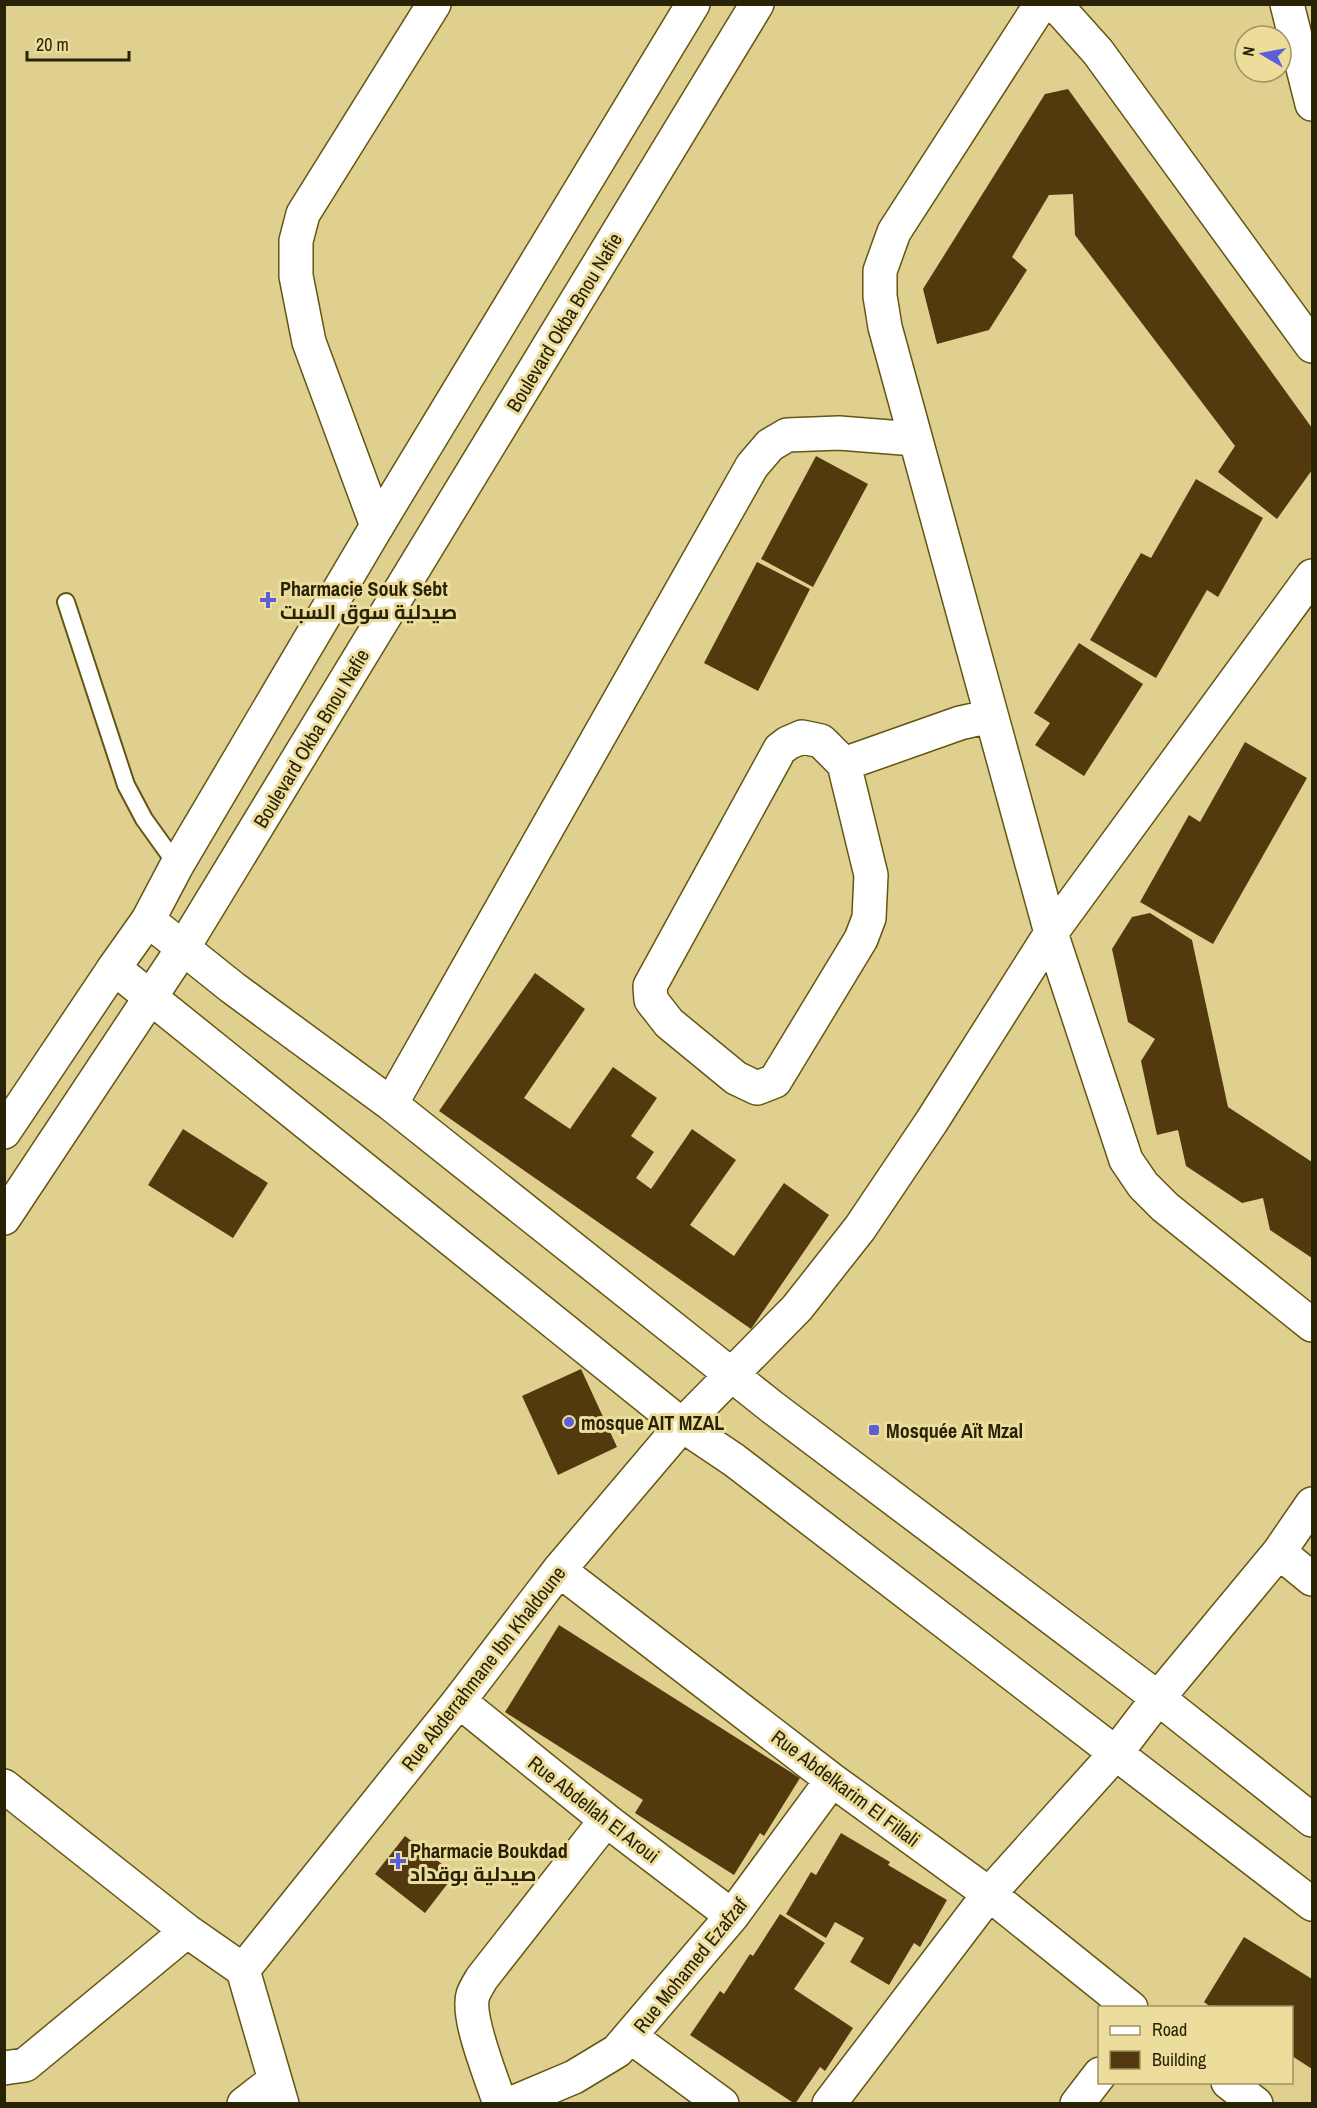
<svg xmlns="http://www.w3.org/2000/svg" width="1317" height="2108" font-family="'Archivo Narrow',Cairo,sans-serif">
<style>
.building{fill:#533a0e}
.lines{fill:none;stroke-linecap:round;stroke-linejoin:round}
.lane-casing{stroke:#635512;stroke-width:20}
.street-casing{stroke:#635512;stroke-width:36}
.secondary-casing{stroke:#635512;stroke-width:36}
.lane{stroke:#fff;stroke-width:16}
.street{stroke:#fff;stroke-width:33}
.secondary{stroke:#fff;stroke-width:33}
.poi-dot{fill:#5a5fd7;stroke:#ecdd9c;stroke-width:2}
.labels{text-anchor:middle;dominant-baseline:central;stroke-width:6;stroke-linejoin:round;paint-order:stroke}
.street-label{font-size:20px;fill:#282207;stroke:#ecdd9c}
.poi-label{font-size:20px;font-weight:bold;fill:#282207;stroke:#ecdd9c;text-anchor:start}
</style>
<rect width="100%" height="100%" fill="#dfd08f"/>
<path class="building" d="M1068,89l244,339v42l-35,49 -59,-47 17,-26 -160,-211 -2,-41 -24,1 -37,62 15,13 -38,60 -52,14 -14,-55 122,-195z
M816,456l52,28 -55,103 -52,-28z
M1196,479l67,39 -45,79 -11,-7 -51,88 -66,-38 51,-87 10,5z
M757,562l53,27 -52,102 -54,-28z
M1079,643l64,41 -59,92 -49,-31 15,-22 -16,-10z
M1245,742l62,36 -94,166 -73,-42 49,-87 11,7z
M1150,913l42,27 36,167 84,55v96l-42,-28 -7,-32 -21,5 -56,-37 -8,-36 -21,5 -16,-74 14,-22 -27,-17 -16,-73 20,-32z
M535,973l50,36 -61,89 46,31 43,-62 44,31 -26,38 23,16 -18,26 15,11 41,-60 44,31 -46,65 44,31 50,-73 45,32 -78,114 -312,-218z
M183,1129l85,54 -35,55 -85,-53z
M581,1369l36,78 -59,28 -36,-79z
M559,1625l241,153 -36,58 -4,-3 -26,42 -99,-62 8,-13 -138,-88z
M841,1833l49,29 -2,3 59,35 -27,47 -6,-4 -25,42 -39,-23 14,-24 -29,-16 -9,16 -40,-24 25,-42 5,3z
M405,1836l50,38 -30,39 -50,-39z
M780,1914l45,29 -31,46 59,39 -28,43 -5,-4 -25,37 -105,-69 30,-44 4,3 26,-40 3,2z
M1244,1937l68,42v90l-20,-13v-48h-80l-8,-6z"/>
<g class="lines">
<defs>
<path id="lane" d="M66,602l60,183 18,34 33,46"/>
<path id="street" d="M1041,4l-147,228 -14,39v25l5,31 166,606 75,227 17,25 22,22 147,118
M1055,4l43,48 214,294
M1287,4l25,100
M377,526l-68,-184 -13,-66v-35l7,-27 131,-210
M802,737l19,4 23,23 27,111 -2,43 -8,21 -86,142 -18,7 -21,-10 -67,-55 -18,-23 -1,-14 130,-237 8,-6z
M844,764l116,-41 31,-7
M148,920l85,68 158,116 381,303 386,291 154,122
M114,968l568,457 52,35 578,444
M391,1104l361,-638 18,-21 17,-10 52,-2 76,6
M1279,1552l33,27
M559,1570l273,210 157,114 142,114
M459,1701l147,119 126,96
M4,1786l183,145 56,39 39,134
M243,1970l216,-269 100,-131 123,-145 115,-117 63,-80 72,-107 119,-188 261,-357
M631,2037l91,67
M4,2068l21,-3 162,-134
M1228,2082l28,22
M244,2104l31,-24
M500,2104c-8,-25 -34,-87 -27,-109 2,-6 6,-12 9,-17l124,-158
M510,2104l64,-27 43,-26 115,-135 100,-136
M829,2104l160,-210 127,-141 42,-55 121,-146 33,-48
M1077,2104l23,-30"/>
<path id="secondary" d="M4,1132l110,-164 34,-48 29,-55 200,-339 316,-522
M4,1218l179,-270 574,-944"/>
</defs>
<use href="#lane" class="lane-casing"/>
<use href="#street" class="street-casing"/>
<use href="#secondary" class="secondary-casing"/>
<use href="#lane" class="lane"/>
<use href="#street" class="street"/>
<use href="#secondary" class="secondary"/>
</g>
<g class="poi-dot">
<path d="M265 591h6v6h6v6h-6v6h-6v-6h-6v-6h6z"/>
<circle cx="569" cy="1422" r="6"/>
<rect x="868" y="1424" width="12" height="12" rx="3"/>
<path d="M395 1852h6v6h6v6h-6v6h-6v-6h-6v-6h6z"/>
</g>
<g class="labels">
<g class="street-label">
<text transform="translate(564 322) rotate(-59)">Boulevard Okba Bnou Nafie</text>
<text transform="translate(311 738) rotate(-59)">Boulevard Okba Bnou Nafie</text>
<text transform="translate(483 1668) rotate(-52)">Rue Abderrahmane Ibn Khaldoune</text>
<text transform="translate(846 1788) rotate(37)">Rue Abdelkarim El Fillali</text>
<text transform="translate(594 1809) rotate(38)">Rue Abdellah El Aroui</text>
<text transform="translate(690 1965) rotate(-51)">Rue Mohamed Ezafzaf</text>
</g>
<g class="poi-label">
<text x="280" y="588">Pharmacie Souk Sebt<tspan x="280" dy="23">صيدلية سوق السبت</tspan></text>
<text x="581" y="1422">mosque AIT MZAL</text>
<text x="886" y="1430">Mosquée Aït Mzal</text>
<text x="410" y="1850">Pharmacie Boukdad<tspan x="410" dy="23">صيدلية بوقداد</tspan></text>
</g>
</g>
<rect width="1317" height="2108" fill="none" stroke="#282207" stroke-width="12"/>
<rect x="1098" y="2006" width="195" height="78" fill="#ecdd9c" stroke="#9e9260" stroke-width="1.5"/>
<rect x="1110" y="2026" width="30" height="9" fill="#ffffff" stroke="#9e9260" stroke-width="1.5"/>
<text x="1152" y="2036" font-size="18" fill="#282207">Road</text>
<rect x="1110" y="2051" width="30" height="18" fill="#533a0e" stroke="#9e9260" stroke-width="1.5"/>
<text x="1152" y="2066" font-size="18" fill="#282207">Building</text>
<g transform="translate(1263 54) rotate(280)"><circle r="28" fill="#ecdd9c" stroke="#9e9260" stroke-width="1.5"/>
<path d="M0-4.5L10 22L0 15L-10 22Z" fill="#5a5fd7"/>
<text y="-9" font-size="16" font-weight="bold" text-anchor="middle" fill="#282207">N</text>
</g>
<path d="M27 51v9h102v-9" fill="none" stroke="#282207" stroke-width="3"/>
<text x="36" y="51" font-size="18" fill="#282207" stroke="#ecdd9c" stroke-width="4.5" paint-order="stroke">20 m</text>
</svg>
